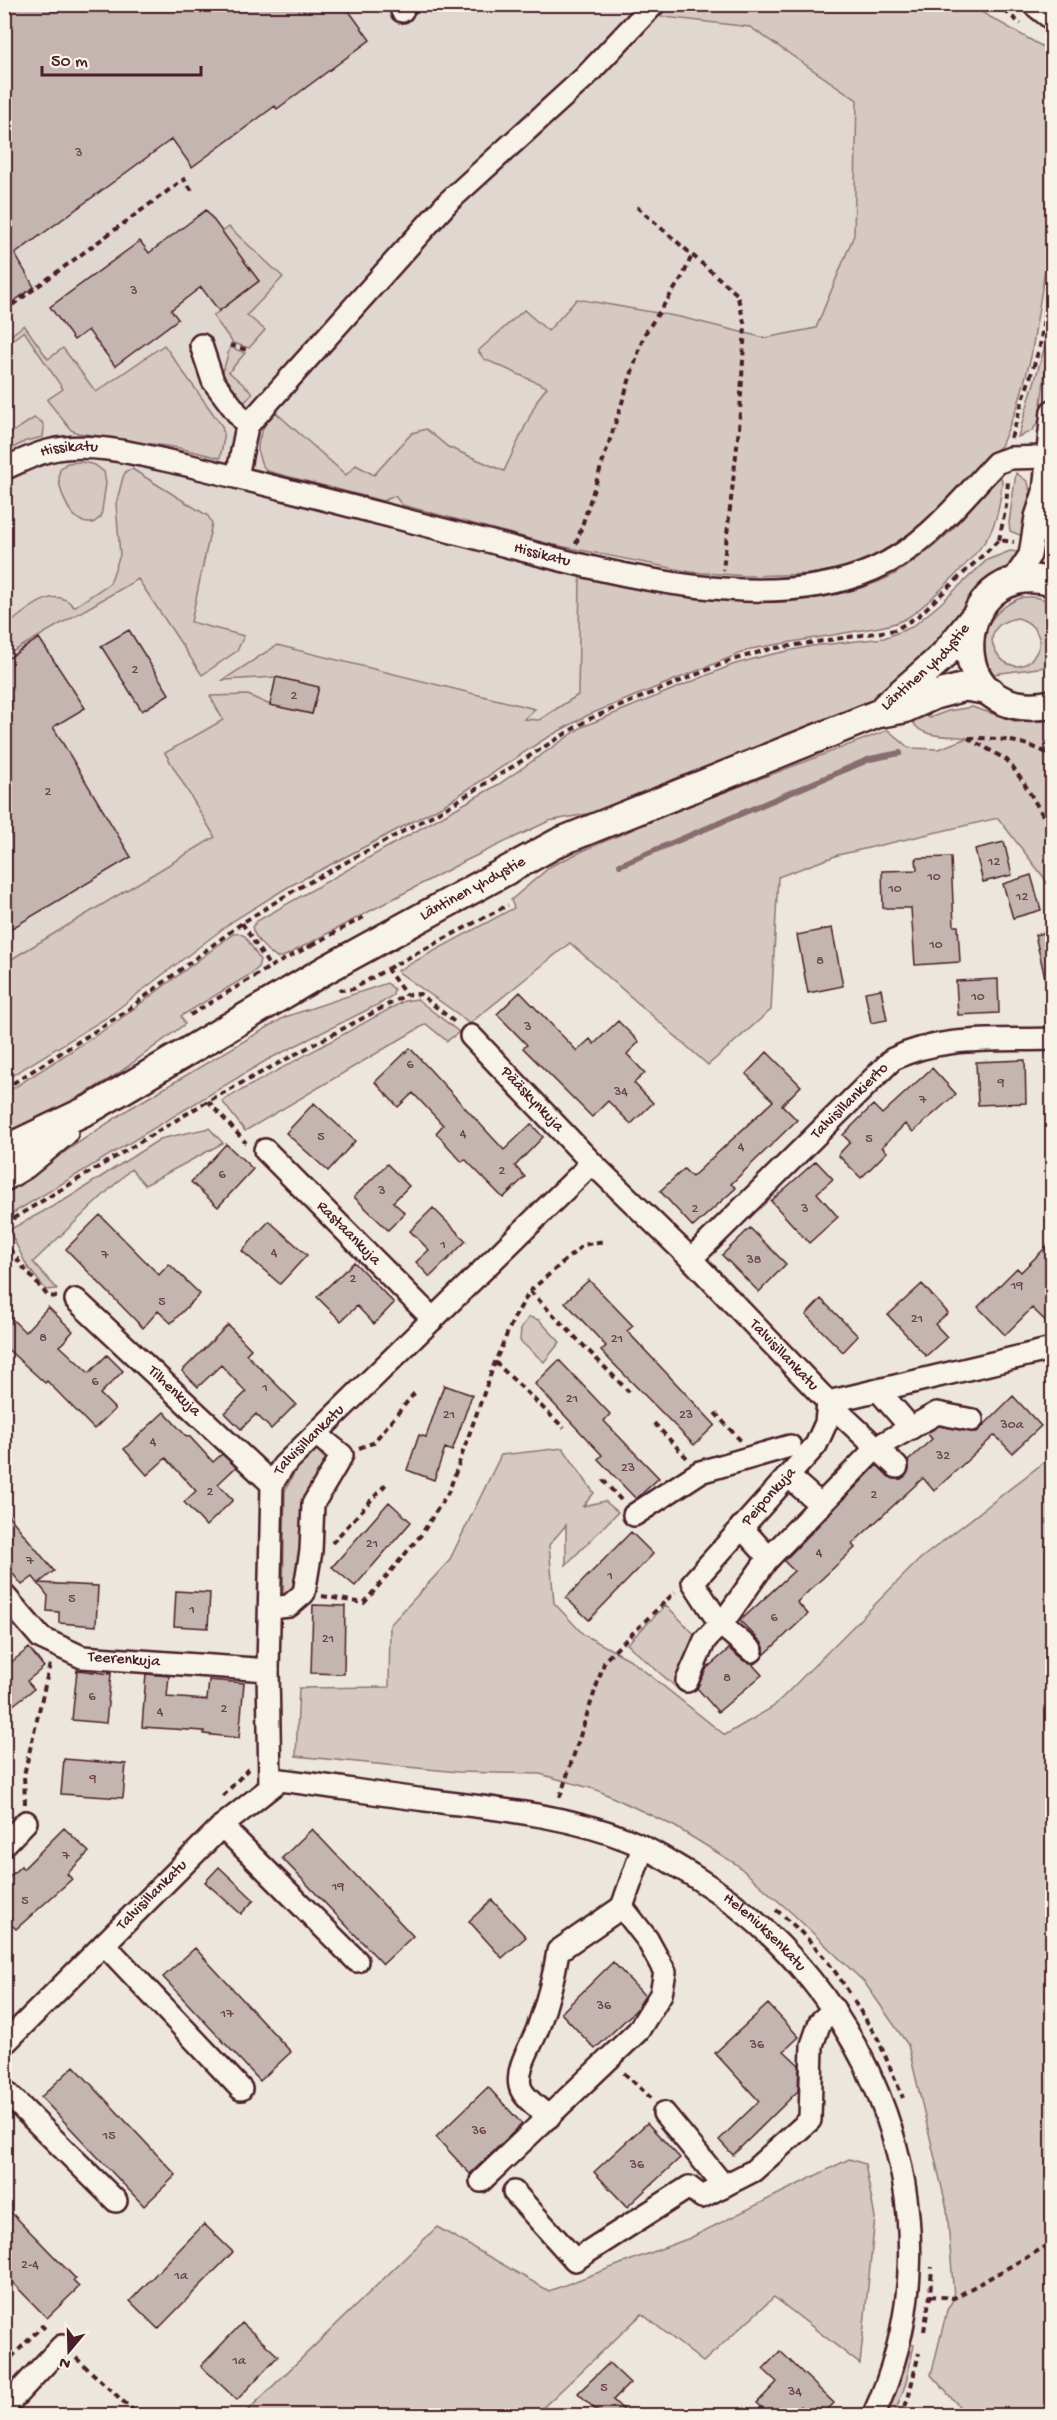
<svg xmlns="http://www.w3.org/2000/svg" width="1057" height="2420" font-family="'Gochi Hand',sans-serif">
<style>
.built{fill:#e0d7d0}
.green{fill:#d5c9c2;stroke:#907476;stroke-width:1.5;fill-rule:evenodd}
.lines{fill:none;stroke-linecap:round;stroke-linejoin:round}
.stream{stroke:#896c6f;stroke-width:6}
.building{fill:#c4b5b0;stroke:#4a1f2b;stroke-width:1.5}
.minor-casing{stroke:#4a1f2b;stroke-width:26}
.major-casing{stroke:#4a1f2b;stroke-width:32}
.path{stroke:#4a1f2b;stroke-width:4;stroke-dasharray:6 4.5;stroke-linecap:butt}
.minor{stroke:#f7f3e8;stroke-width:21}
.major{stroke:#f7f3e8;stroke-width:27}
.labels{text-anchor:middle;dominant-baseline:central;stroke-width:4.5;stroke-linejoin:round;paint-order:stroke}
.number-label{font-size:14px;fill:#68444c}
.street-label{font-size:16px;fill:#4a1f2b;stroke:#f7f3e8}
</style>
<rect width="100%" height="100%" fill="#ece6dd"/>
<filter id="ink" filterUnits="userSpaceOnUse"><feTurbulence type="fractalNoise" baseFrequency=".0167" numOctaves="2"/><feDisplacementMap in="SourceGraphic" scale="12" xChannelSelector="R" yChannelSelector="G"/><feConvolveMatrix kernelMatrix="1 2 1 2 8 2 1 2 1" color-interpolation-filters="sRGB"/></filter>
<g filter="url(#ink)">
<path class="built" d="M5,5h937l-68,539 -288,-14 -7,59 -1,107 -573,327z"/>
<path class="green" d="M666,5h303l83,47v174l-21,131 -13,48 -17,41 -13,10 -54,59 -18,15 -45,28 -31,11 -29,5 -64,2 -56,-4 -141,-28 -148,-39 -7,-9 -12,5 -116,-30c-17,-18 -7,-43 7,-60l72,64 10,-10 18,10 38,-42 14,-4 22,18 56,24 34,-72 9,-12 -63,-28 -6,-8 46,-41 24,21 29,-32 103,18 85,21 51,-10 38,-93 3,-135 -107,-73 -94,-11z
M229,227l54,50 -36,38 18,15 -16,18 -16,-5 -20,-27 46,-35 -37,-49z
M24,325l24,34 15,-11 33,44 68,-47 58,81 2,12 -4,20 -41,-10 -101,-15 -7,-3 -24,-30 16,-11 -39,-58 -19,14v-5z
M1045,346l3,1 -9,74 -7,10 -14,6z
M230,347l15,6 -16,19 24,21 -10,11 -21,-29z
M34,418l8,4 2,6 -1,9 -17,4 -21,11v-15z
M82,462l13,3 9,7 2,11 -5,34 -8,6c-1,0 -9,0 -10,-1 -16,-7 -27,-37 -23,-53l7,-6z
M132,469l76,47 4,7 -21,99 53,14 -7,15 -35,24 -64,-96 -133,77v-29c19,-14 49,-45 69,-20l36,-24 10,-28 -4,-51 7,-27 3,-6z
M1016,473l12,9 2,10 -6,45 -14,-6 -1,-8z
M1001,477l1,4c-1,18 -4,38 -13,54 -11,20 -63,71 -82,83 -9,5 -17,7 -27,9l-129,22 -163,66 -45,25 -99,65 -156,82 -55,34 -127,97 -101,62v-117l210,-126 -50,-84 58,-33 -13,-24 38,-1 22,10 42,9 6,-27 -42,-10 -53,3 54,-35 258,64 -11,10 15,1 39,-25 2,-118c83,18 159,34 244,19 27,-4 54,-11 77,-26 20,-13 41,-29 56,-46 15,-16 27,-34 44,-47z
M1010,551l9,1 -9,16 -35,26 -27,40 -75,68 -281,111 -43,8 -88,42 -176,93 -8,2c-11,-7 -22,-19 -25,-31l5,-6 242,-137 83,-57 150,-62 32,-9 48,-10 72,-8 28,-11 28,-23 47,-44z
M1023,597h11l18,4v65l-58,8c-24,-31 -5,-65 29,-77zM1018,618c16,5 29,21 16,38 -24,34 -71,-30 -16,-38z
M972,707l46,15 34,-2v168l-54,-70 -160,37 -60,22 -7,133 -63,55 -138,-122 -101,81 -11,-10 -61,-43 117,-63 -3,-8 40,-34 38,-18 94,-40 205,-78 21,18 30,1 28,-11c-16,-3 -46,1 -54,-16l2,-5 10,-5 4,6 19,-7z
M238,933l7,3 15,24 -2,8 -7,6 -70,42 4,8 -69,51 -111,66 -1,-47 108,-69 121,-91z
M387,983l7,6 -1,6 -12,8 -114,57 -262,158v-26l124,-83 156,-92z
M417,999l42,33 -12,9 -21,-17 -181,107 -23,-30 182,-100z
M209,1128l14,15 -78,42 -14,-16 -98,93 24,27 -11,1 -19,-24 -18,-36 59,-32 92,-59z
M529,1317l10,3 21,22 -16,20 -24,-21 1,-13z
M315,1448l11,12 -23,84 -8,48 -12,6 2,-107 12,-24z
M563,1448l31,45 -11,13 22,-5 13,11 -52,53v-40l-17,20 5,58 30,32 45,24 96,76 48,-28 147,-148 132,-103v959h-85l-36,-40 16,-65 7,-12 -7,-89 -39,-164 -43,-62 -72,-69 -57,-50 -62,-38 -77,-36 -57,-16 -82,-2 -162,-16 3,-68 90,-1 1,-62 59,-64 52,-106z
M666,1605l30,31 1,13 -19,40 -51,-45z
M849,2159l16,5 10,54 -15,146 -86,-67 -71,65 -61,-48 -107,101h-365l74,-1 193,-187 112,64 141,-53z
M910,2344l4,1 -8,38 -12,32h-7l13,-34z"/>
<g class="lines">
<path class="stream" d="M620,865l250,-106 30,-6"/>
</g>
<path class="building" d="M4,4h340l26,36 -93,69 -2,-3 -83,61 -20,-28 -157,115 19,33 -30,21z
M206,210l53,71 -40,30 -18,-24 -30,23 7,9 -63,47 -27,-36 -14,10 -24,-33 90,-66 9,12z
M129,630l40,64 -27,17 -41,-65z
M39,638l46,70 -32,19 78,130 -127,76v-272z
M276,677l43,10 -7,27 -42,-9z
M1004,842l8,33 -29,7 -8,-33z
M951,857l3,69h4l2,36 -45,3 -4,-57h-28l-1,-37 35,-1 -1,-12z
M1031,875l10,35 -28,8 -10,-34z
M832,928l11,58 -35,7 -11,-58z
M1053,931v50l-7,1 -11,-47z
M998,979l1,34 -41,2 -2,-34z
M881,989l6,31 -16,3 -6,-31z
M520,992l57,59 13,-12 4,5 24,-23 21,21 -12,12 18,19 -11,10 19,20 -22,21 -23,-23 -16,16 -69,-69 4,-3 -30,-31z
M410,1048l94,102 27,-26 12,13 -28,29 10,11 -22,21 -38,-39 -3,3 -26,-29 7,-8 -30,-32 -15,14 -23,-25z
M767,1052l34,34 -19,19 15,15 -66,64 5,4 -43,39 -33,-36 24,-22 8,8 81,-76 -27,-27z
M1025,1060l1,43 -48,2 -2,-43z
M932,1068l24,26 -43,38 -8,-8 -23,23 5,5 -26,26 -23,-23 12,-13 -7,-7 30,-30 9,9z
M314,1103l41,38 -27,30 -42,-38z
M226,1144l27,25 -35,38 -27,-25z
M816,1161l17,18 -16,14 21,24 -29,26 -38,-42z
M387,1164l22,22 -16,16 12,11 -17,17 -34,-33z
M433,1208l33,33 -36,36 -14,-15 13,-12 -19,-19z
M100,1215l59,60 10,-11 31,30 -29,29 -13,-12 -15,17 -77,-79z
M269,1221l38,34 -27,29 -38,-33z
M750,1228l36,36 -27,28 -37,-37z
M1053,1240v88l-21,-20 -27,27 -27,-28 39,-39 4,4z
M354,1262l40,41 -20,21 -17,-18 -16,15 -24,-24z
M589,1280l44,46 -6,5 88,94 -21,20 -93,-94 5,-5 -41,-44z
M922,1284l26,29 -13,11 12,13 -21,19 -38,-41z
M821,1299l37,37 -15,16 -37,-37z
M48,1307l25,24 -13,15 29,27 18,-18 16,16 -23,23 15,15 -21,20 -47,-48 -2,2 -41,-37v-35l21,21z
M228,1325l23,24 -5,5 50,50 -25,25 -15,-15 -15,15 -16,-16 21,-21 -25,-27 -23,22 -16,-16z
M559,1360l51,54 -6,7 55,57 -23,21 -38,-40 4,-4 -67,-71z
M444,1385l28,10 -20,56 -7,-3 -11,32 -27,-10 12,-35 7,2z
M1013,1396l28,30 -29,27 -17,-18 -61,56 -11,-13 -71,66 3,4 -58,54 11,12 -44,41v-8l-3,-5 -21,-21 54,-50 -10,-10 93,-96 12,12 12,2 8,-9 -1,-9 24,-22 -5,-6 12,-7 38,6z
M164,1412l23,25 2,-1 24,26 9,-8 14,13 -18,17 15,16 -27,26 -22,-24 12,-11 -30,-33 -19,17 -23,-26z
M389,1502l22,20 -56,64 -23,-19z
M4,1510l50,61 -15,12 59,3 -2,40 -37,-3v-11l-12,-1 1,-15 -15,-19 -11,8 -18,-22z
M631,1532l22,22 -64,66 -23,-22z
M176,1591l34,2 -2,35 -34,-2z
M313,1605l32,1 -1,68 -33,-1z
M29,1648l15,19 -17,14 7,8 -30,23v-44z
M729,1649l15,12 11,2 -2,2 9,10 -44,37 -21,-24 10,-20z
M77,1670l34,4 -5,49 -34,-3z
M146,1674l23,2 -2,21 40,3 2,-20 35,3 -5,55 -35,-4v-3l-62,-4z
M64,1759l62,5 -3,34 -62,-4z
M64,1828l25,24 -22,22 5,5 -56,50 -12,-11v-36l17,-16 2,3z
M312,1829l101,107 -30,28 -101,-106z
M219,1867l35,33 -13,14 -36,-32z
M492,1900l34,37 -24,21 -33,-37z
M195,1948l96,104 -31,29 -97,-104z
M613,1962l32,34 -9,14 -41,39 -34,-36z
M768,2004l31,33 -15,14 15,14 -1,26 -65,64 -14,-15 40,-39 -44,-48z
M74,2066l102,109 -32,31 -103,-109z
M488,2087l34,37 -52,50 -34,-37z
M647,2123l33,35 -53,49 -33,-35z
M4,2205l72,74 -3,2 6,6 -32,31 -43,-44z
M204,2224l29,28 -75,77 -28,-28z
M242,2323l36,33 -41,44 -36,-34z
M780,2351l54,52 -12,12h-12l-10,-9 -9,9h-20l-14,-12 20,-21 -14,-13z
M609,2363l21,20 -17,17 16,15h-28l-23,-22z"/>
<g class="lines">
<defs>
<g id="minor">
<path d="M1033,4l19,15"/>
<path d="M402,11l4,-7"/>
<path d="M201,345l12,36 34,45"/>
<path id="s1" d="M4,469c15,-7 28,-14 44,-18 44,-11 96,5 139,14 90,22 179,45 269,68 121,30 298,89 418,36 52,-23 84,-66 122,-106l14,-5 37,-1"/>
<path d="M237,477l10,-51 201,-224 137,-125 69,-73"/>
<path d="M1012,582l18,-27 6,-38 8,-25 8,-81"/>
<path id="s2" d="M471,1036l121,127 99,96 137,143 69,65"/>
<path id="s3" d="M265,1150l168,169"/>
<path id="s4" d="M691,1259l202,-200c48,-24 107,-18 159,-20"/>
<path id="s5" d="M76,1300l196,184"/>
<path d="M878,1390l33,38"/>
<path d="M828,1402l224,-53"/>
<path d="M788,1476l33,29"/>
<path d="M634,1515l66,-43 90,-26"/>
<path d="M741,1527l28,31"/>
<path id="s6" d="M4,1595l37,43 41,19 186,13"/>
<path d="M271,1608l18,-2 15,-13 7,-42 2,-47 29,-49 -26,-21"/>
<path id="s7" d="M752,1651l-32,-27 -27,-42 123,-137 10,-22 2,-21"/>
<path d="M687,1681l18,-41 21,-22 41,-58 110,-113 60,-34 35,7"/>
<path id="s8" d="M270,1786l-2,-116 4,-186 11,-18 309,-303"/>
<path d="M222,1826l135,135"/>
<path d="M4,1845l22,-23"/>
<path d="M104,1944l137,145"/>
<path id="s9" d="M4,2044l218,-218 58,-46c49,6 97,14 146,20 68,9 138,14 202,40 23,9 43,23 64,35 181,111 274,342 181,541"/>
<path d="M4,2090l112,111"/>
<path d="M664,2113l60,73"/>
<path d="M549,2117c-9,-8 -26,-19 -29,-31 -4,-20 12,-41 18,-58 9,-25 16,-51 20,-77l64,-44"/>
<path d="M481,2181l157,-150 23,-37 4,-22 -18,-33 -25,-32 21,-60"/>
<path d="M514,2192l61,68 114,-73 13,10 51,-26 57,-51 2,-75 8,-23 14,-13"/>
<path d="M4,2408l58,-62"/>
</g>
<g id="major">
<path d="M1052,582c-101,-28 -118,145 0,122"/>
<path id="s10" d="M885,707l58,-51 29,-36"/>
<path id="s11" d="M4,1150l88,-42 235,-139 232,-127 318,-128 27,-5 31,-14 30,-8 25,4"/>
<path d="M4,1177l20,-12 40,-33"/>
</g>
</defs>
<use href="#minor" class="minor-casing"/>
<use href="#major" class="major-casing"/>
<path class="path" d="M996,4l25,20
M637,207l100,87 8,32 -6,103 -16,141
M4,311l180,-132 9,13
M230,345l17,5
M1011,438l29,-92 12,-85
M999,540l7,-34 2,-25
M576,544l68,-209 39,-59 9,-21
M968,738l39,22 17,23 28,48
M969,738c29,0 52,2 78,15
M242,923l28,44 42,-22 2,4
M312,945l52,-28
M387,969l121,-64
M340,988l1,2 12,-1 34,-20 19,26
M190,1015l80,-48
M4,1089l118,-75 120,-91 51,-32 153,-83 143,-89 140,-58 41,-12 125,-19 23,-14 81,-76 15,2
M208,1101l38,42
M4,1224l204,-123 198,-106 14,-1 37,30
M4,1241l18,25 26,30 10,1
M530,1291l99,101
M495,1362l69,66
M715,1413l26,28
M654,1423l33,35
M359,1448l14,-5 44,-53
M603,1480l18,20
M332,1543l54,-59
M322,1596l42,7 57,-68 28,-44 46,-129 18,-42 17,-29 53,-46 21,-4
M223,1796l27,-29
M560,1797l45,-137 70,-68
M25,1804l-1,-29 26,-111
M776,1910c29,23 55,53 74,84
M854,2001l24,38 25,59
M624,2073l27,25
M930,2296l24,2 98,-55
M924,2331l6,-35 2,-29
M76,2358l63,58
M4,2365l38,-39 6,6
M901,2416l7,-17 11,-46"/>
<use href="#minor" class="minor"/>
<use href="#major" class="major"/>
</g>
</g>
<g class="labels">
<g class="number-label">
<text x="79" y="153">3</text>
<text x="134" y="291">3</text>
<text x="135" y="670">2</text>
<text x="294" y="696">2</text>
<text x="48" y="792">2</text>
<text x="994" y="862">12</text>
<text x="934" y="877">10</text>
<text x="895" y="889">10</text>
<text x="1022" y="897">12</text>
<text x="936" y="945">10</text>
<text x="820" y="961">8</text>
<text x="978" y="997">10</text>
<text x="528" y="1027">3</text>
<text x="410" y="1065">6</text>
<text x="1001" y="1083">9</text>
<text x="621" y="1092">34</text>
<text x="923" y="1100">7</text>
<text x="463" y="1134">4</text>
<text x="321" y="1137">5</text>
<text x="869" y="1139">5</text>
<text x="741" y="1147">4</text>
<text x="502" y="1171">2</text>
<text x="222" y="1175">6</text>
<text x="382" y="1191">3</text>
<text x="695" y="1209">2</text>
<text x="805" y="1209">3</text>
<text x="443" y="1245">1</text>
<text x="274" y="1253">4</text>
<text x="105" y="1255">7</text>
<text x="754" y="1260">38</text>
<text x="353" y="1279">2</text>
<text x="1017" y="1286">19</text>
<text x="162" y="1302">5</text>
<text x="917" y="1319">21</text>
<text x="43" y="1338">8</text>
<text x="617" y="1339">21</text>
<text x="95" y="1382">6</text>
<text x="265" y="1388">1</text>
<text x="572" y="1399">21</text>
<text x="449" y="1415">21</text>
<text x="686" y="1415">23</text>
<text x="1012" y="1425">30a</text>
<text x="153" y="1442">4</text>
<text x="943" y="1456">32</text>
<text x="628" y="1468">23</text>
<text x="210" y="1492">2</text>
<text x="874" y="1495">2</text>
<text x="372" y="1544">21</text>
<text x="819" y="1553">4</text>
<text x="30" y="1561">7</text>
<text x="610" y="1576">1</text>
<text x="72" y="1599">5</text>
<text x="192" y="1610">1</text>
<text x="774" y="1618">6</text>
<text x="328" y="1639">21</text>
<text x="727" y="1678">8</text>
<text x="92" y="1697">6</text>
<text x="224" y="1709">2</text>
<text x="160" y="1712">4</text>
<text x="93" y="1779">9</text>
<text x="66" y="1856">7</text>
<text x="338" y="1887">19</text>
<text x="25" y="1901">5</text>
<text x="604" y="2006">36</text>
<text x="227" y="2014">17</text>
<text x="757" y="2045">36</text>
<text x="479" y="2131">36</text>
<text x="109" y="2136">15</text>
<text x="637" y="2165">36</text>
<text x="30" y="2265">2-4</text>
<text x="181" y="2276">1a</text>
<text x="239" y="2361">1a</text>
<text x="604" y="2388">5</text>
<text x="795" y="2392">34</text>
</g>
<g class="street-label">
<text stroke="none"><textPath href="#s1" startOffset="69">Hissikatu</textPath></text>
<text stroke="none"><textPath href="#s1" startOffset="555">Hissikatu</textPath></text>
<text stroke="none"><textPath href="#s10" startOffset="57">Läntinen yhdystie</textPath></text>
<text stroke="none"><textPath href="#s11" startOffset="537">Läntinen yhdystie</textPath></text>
<text stroke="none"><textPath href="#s2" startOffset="88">Pääskynkuja</textPath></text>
<text stroke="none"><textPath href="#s4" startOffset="224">Talvisillankierto</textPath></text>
<text stroke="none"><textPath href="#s3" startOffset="118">Rastaankuja</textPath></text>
<text stroke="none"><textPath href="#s2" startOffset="447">Talvisillankatu</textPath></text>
<text stroke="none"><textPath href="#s5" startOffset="134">Tilhenkuja</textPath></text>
<text stroke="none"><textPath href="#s8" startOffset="360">Talvisillankatu</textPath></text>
<text stroke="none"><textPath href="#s7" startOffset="206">Peiponkuja</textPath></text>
<text stroke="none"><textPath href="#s6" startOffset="144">Teerenkuja</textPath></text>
<text stroke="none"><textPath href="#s9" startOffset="210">Talvisillankatu</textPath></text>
<text stroke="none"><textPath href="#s9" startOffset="902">Heleniuksenkatu</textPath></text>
</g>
</g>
<rect width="1057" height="2420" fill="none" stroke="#f7f3e8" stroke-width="24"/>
<rect x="12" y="12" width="1033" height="2396" fill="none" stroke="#4a1f2b" stroke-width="2" filter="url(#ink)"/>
<g transform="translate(69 2351) rotate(199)" stroke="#f7f3e8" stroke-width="4.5" paint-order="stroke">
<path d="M0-4.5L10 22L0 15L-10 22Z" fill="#4a1f2b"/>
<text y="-9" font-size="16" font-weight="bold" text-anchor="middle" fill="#4a1f2b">N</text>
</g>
<path d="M42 66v9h159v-9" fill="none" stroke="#4a1f2b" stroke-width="3"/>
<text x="51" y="66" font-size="18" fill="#4a1f2b" stroke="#f7f3e8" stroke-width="4.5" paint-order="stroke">50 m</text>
</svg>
